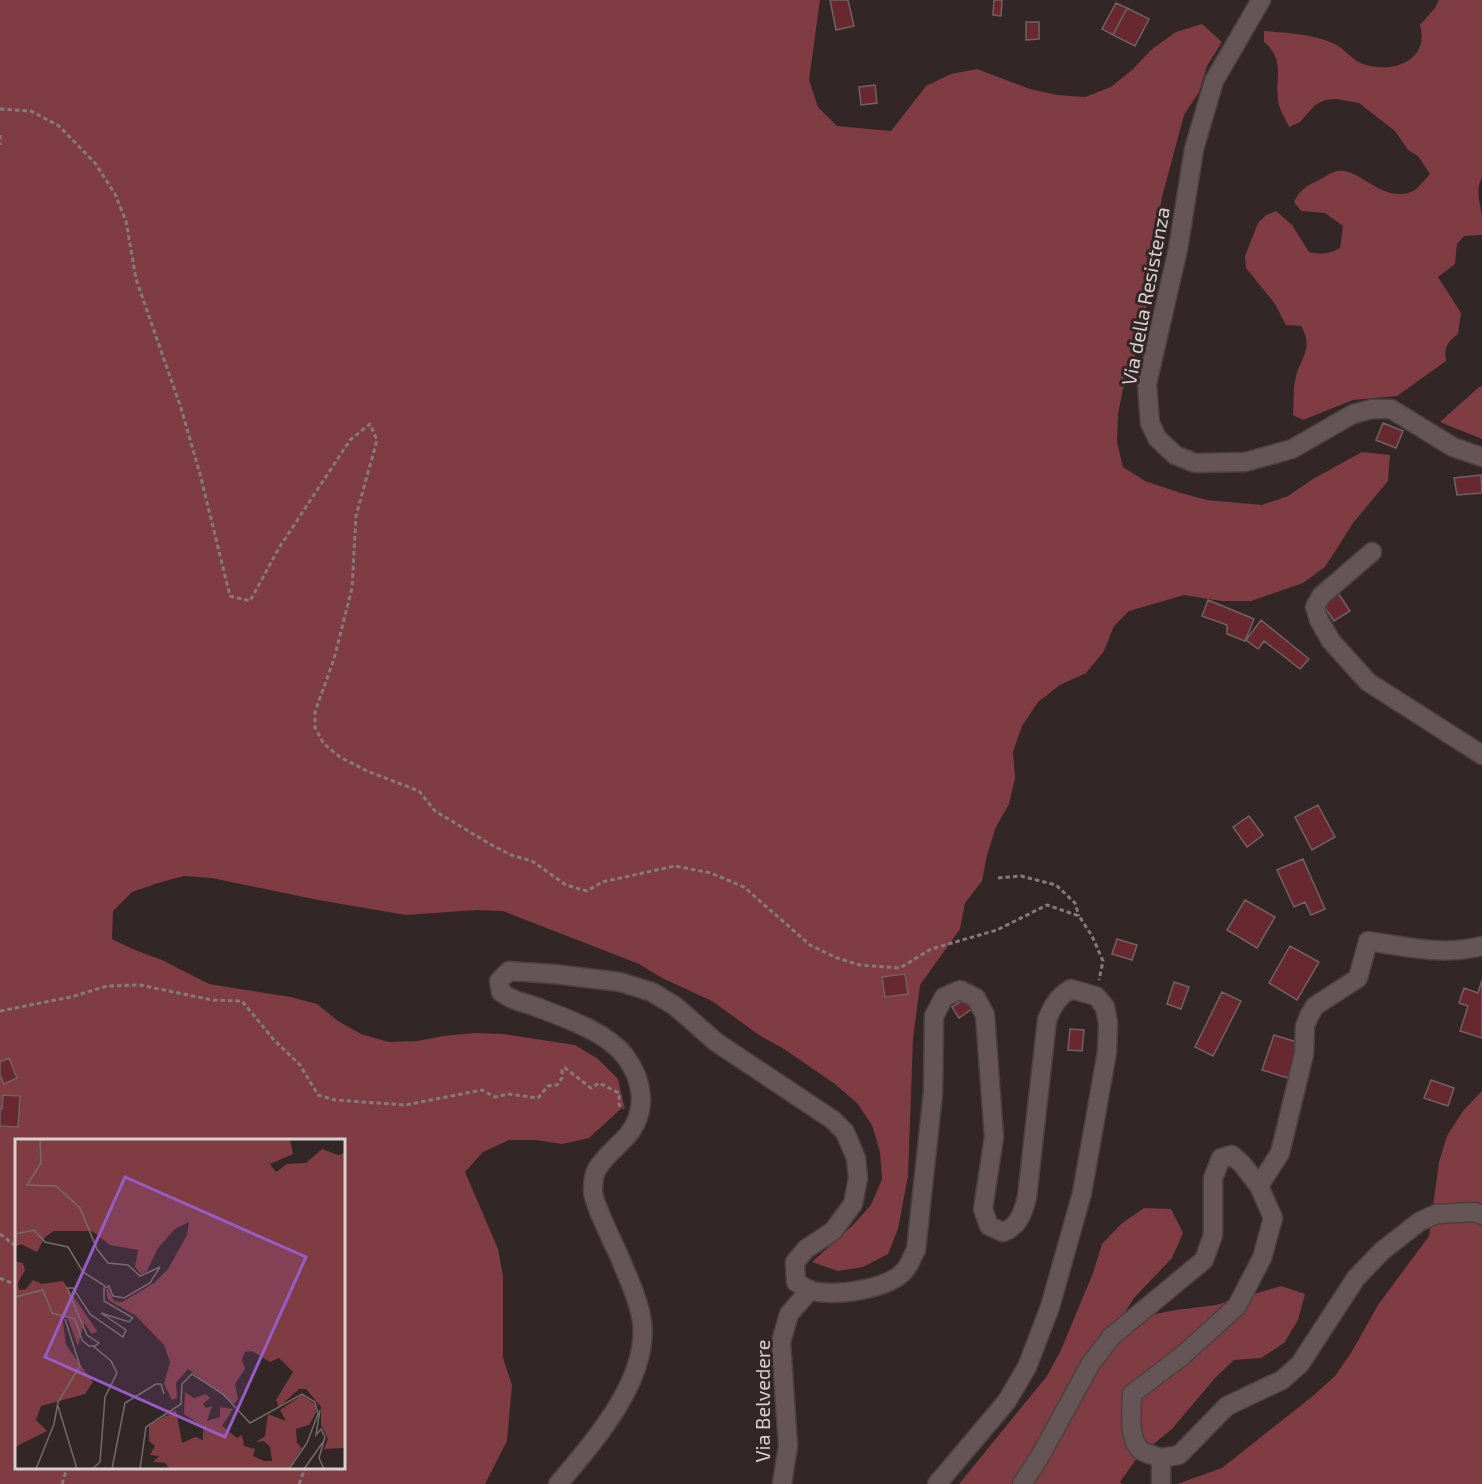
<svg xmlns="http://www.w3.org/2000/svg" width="1482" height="1484" font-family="'Exo 2',sans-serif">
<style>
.forest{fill:#7f3c43;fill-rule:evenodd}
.building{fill:#682830;stroke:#716162;stroke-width:1.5}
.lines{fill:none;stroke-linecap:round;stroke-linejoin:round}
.minor-casing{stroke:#4c4141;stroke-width:21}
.path{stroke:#857a7a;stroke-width:3;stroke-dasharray:4.5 3;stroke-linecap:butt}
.minor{stroke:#655556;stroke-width:18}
.labels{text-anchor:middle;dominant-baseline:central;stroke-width:6;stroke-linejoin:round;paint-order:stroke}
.street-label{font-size:20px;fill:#d9d0d0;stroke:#332626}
.inset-road{fill:none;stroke:#756a6a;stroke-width:1.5}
.view{fill:#975dc4;fill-opacity:0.15;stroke:#975dc4;stroke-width:3}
.inset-edge{fill:none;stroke:#d9d0d0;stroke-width:3}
</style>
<rect width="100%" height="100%" fill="#332626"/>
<path class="forest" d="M0,0h820l-11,80 9,27 19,19 54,5 35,-45 25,-12 26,-5 53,20 27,6 28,2 26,-10 22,-18 19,-20 24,-17 26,-8 20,18 -15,24 -8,26 -15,23 -22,82 -20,140 -19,52 -5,25 -1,28 6,25 22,14 36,12 26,7 55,5 26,-9 25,-17 49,-27 28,3 -2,26 -35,42 -28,44 -22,16 -52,18h-29l-38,-6 -55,16 -15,15 -10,25 -18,22 -26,12 -22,17 -16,24 -9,26 2,26 -6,26 -13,23 -9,28 -5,26 -17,22 -5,26 -40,56 -7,54 -5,137 -10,53 -10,25 -25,13 -25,4 -26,-9 40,-36 19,-21 11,-26 -2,-27 -8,-27 -15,-22 -22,-19 -51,-35 -25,-14 -47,-34 -50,-23 -23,-14 -136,-53 -27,-1 -70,5 -88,-15 -106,-22 -28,-2 -26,7 -26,9 -19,19 -1,28 23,11 27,10 47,24 82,13 26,7 21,17 23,13 28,8 28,-1 27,-5 30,-3 29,1 72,11 23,14 20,20 6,27 -35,32 -27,6 -26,-4h-27l-26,12 -18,20 33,77 5,27v82l9,27 -5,56 -22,43h-485zM16,1140h328v328h-328z
M1439,0h43v177c-7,13 -2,26 0,38 0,7 0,14 0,20l-18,1 -7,8 -2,20 -17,13 23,36 -3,21c-11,8 -14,14 -12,27l-49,35 -44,4 -50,20 -10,-5c1,-11 0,-23 2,-34 4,-23 20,-31 6,-55l-15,-1 -11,-21 -29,-36 -1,-12 13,-33 8,-8 10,-4 16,14 17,27c12,3 20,2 31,-4l3,-22 -18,-13 -24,-2 -7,-9c5,-11 12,-16 23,-21 7,-3 14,-9 21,-10 21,-4 46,34 75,20 6,-3 12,-12 17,-17l-12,-18 -10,-6 -13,-19 -36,-28 -23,-4 -11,1 -10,5 -15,17 -11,5c-3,-7 -8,-15 -10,-22 -6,-25 8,-44 -15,-63v-11c24,2 47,3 69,12 11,5 19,17 30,21 29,10 67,-3 57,-39l15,-17z
M1482,386v53l-42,-17 39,-35z
M1482,1091v393h-305l45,-16 92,-73 21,-19 16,-23 27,-48 51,-69 10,-74 8,-26 16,-25z
M1144,1208l27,1 12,24 -11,25 -38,40 -15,23 57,-11 40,-5 65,-19 24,8 -7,26 -14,23 -23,15 -27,2 -19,18 -43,51 -35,29 -17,24 2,2h-163l88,-108 14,-26 32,-77 9,-29 19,-20z"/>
<path class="building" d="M830,0h18l6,26 -18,4z
M994,0h8l-1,16 -8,-1z
M1116,3l11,5 -14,27 -11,-6z
M1127,8l22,11 -14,27 -22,-11z
M1026,22h13v17l-13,1z
M875,85l2,18 -16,2 -2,-18z
M1383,423l20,8 -7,17 -20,-8z
M1481,475l1,18 -25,2 -3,-17z
M1336,590l14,21 -16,10 -14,-21z
M1208,600l46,19 -9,22 -18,-7v-9l-25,-9z
M1261,620l48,39 -9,10 -36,-28 -6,8 -12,-9z
M1318,805l17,32 -23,13 -17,-33z
M1249,816l14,19 -16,12 -14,-20z
M1303,859l22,50 -14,6 -6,-13 -11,5 -17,-37z
M1245,900l30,17 -18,31 -30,-18z
M1117,939l20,6 -5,15 -20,-6z
M1290,946l29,16 -22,38 -28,-17z
M905,974l3,20 -23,3 -3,-20z
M1482,980v58l-22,-7 8,-25 -9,-3 5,-15 14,5z
M1174,982l15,5 -8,22 -14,-5z
M1222,992l19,9 -28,55 -18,-9z
M969,996l7,10 -17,12 -7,-11z
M1070,1029l14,1 -2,21 -14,-1z
M1274,1035l26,8 -12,35 -26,-8z
M9,1058l8,20 -13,6 -4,-9v-13z
M1431,1080l23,8 -6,18 -24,-8z
M3,1095l17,1 -2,31 -18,-1v-17h2z"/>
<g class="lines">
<defs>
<path id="minor" d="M1261,0l-47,81 -20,68 -16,100 -31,135 3,39 7,15 18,17 20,8 50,-1 47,-13 61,-35 19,-5h19l62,38 29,10
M1372,552l-51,44 -6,11 4,13 12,21 37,41 114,73
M1259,1186l21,-33 24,-99 1,-28 4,-10 6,-10 43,-28 10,-37c37,6 77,15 114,5
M1161,1458l18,-3 48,-49 55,-26 18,-16 56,-86 26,-27 37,-29 17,-8 39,-2 7,3
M1161,1458v26
M558,1484c35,-41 91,-104 84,-162 -3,-22 -14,-44 -22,-64 -6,-14 -27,-55 -27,-67 0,-7 1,-17 4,-22 8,-13 21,-23 31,-34 20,-25 15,-55 -3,-79 -19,-25 -63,-39 -91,-50 -13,-4 -23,-6 -33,-14l-2,-11 10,-10 45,3 66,8 32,10 23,14 41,36 117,78 12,12 11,26 2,20 -5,26 -20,27 -27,18 -11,13 1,20c5,3 10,7 16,9 23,5 77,-1 93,-21 5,-5 7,-14 11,-20l17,-157 1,-77 10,-19 16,-7 16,8 9,17 9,122 -11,72 6,17 14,6c16,-6 20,-19 24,-35l20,-177c5,-13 11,-24 24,-31l25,7 9,11 3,16 -1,29 -25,141 -32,114 -23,60 -20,34 -70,83
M782,1484l6,-38 -7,-104 8,-28 21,-24
M1022,1484l17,-26 51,-93 21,-28 93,-77 9,-25v-57l8,-20 11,-3 10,9 17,22 14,32 -11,40 -25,48 -55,50 -50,38c0,17 -5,46 10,57 5,3 14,5 19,7"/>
</defs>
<use href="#minor" class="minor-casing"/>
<path class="path" d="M0,109l31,2 28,15 36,37 20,31 11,27 10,58 45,129 19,66 30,122 20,5 29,-53 71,-108 20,-16 7,16 -21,76 -4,72 -18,71 -19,53v16l9,16 16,13 27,14 52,20 16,20 55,33 21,11 21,6 34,24 21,6 15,-9 73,-16 36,7 33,14 66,58 27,13 23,7 40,3 31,-19 66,-19 50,-25 32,11 13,20 11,25 -4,19
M0,135v10
M998,878l23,-2 35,9 19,18 4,13
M0,1011l71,-14 36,-11 33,-1 72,15 30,1 32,39 26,25 18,30 17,5 70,5 77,-15 13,7 13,-3 30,4 10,-12 9,-1 5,-7v-9l3,-1 26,20 8,-5 20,10v12l5,3
M0,1234l16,12
M0,1278l16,7
M62,1484l5,-16
M299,1484l6,-16"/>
<use href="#minor" class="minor"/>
</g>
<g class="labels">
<g class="street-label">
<text transform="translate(1145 296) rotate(-79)">Via della Resistenza</text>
<text transform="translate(762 1401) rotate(-90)">Via Belvedere</text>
</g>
</g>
<g transform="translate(15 1139)">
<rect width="330" height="330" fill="#332626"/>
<path d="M0,0h275l3,15 -23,10 6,8 11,-8 19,-1 16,-14 16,6 7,-2 -1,295 -20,1 4,-10 -7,-14v-18l-15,-18h-7l-20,18 -3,-7 17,-28 -14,-14 -9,4 -18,-11 -7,1 -3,7 3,10 -10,15 3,15 -4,5 -46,-35 -12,14 1,15 -5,2 -8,-16 6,-22 -6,-17 -28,-29 -28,-16 -2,-10 2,-2 6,13 8,1 32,-19 14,-14 19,-34 2,-13 -14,7 -17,19 -11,23 -6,3 -6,-7 3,-17 -28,-5 -18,-14h-38l-9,6 -8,15 -16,-8 -6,3zM0,122l8,2 2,7 -7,13 1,7 7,-1 7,-9 9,4 21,-3 34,50 -5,3 -8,-11 -6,23 -11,-29 -5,-2 4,30 27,37 -8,12 -44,12 -5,14 11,11 -32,16zM170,253l9,6 12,-4 4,4 -7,6 3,4 6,-2 -5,15 13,-4v-10l13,2 -11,17 15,12 5,-3 2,11 11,3 -2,7 11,5h8l-2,-14 -6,-6 -8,1 9,-6 3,-22 18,7 -6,-11 22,-15 13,9 1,9 -7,12 -13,4 1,14 5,5 -14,21h-118l-5,-6 -12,-1 6,-6 -9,-1 5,-9 -6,-5v-15l27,-16 6,33 13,-6 8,3v-13l-19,-13z" fill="#7f3c43"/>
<path class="inset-road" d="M25,0l1,24 -14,22 29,1 24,22 17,41 11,14 20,2 12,11 20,-9M0,95l19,-4 11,12 23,5 15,25 22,14M0,158l28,-7 9,23 23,6 7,21 7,6h6l4,-3 -12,-8 -20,-47h6l17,26 33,23 3,-7 -25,-17 28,9 4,-4 -29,-17v-13l5,-2 4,10 11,2 26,-15 10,-16M43,267l19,63M305,271l-4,25 5,-6 4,8 -6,21 5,11M21,330l18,-45 4,-22 22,-36 -15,-47M77,330l8,-7 5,-65 12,-24 -6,-12 -18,-15M97,330l13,-66 31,-19h5l3,10M125,330l6,-42 35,-23 1,-20 10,-10 31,20 27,29 52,-29 13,8 3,12 -11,29 -18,26M289,330l19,-27"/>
<path class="view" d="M110,38l181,80 -81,180 -180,-80z"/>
<rect width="330" height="330" class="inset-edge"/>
</g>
</svg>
